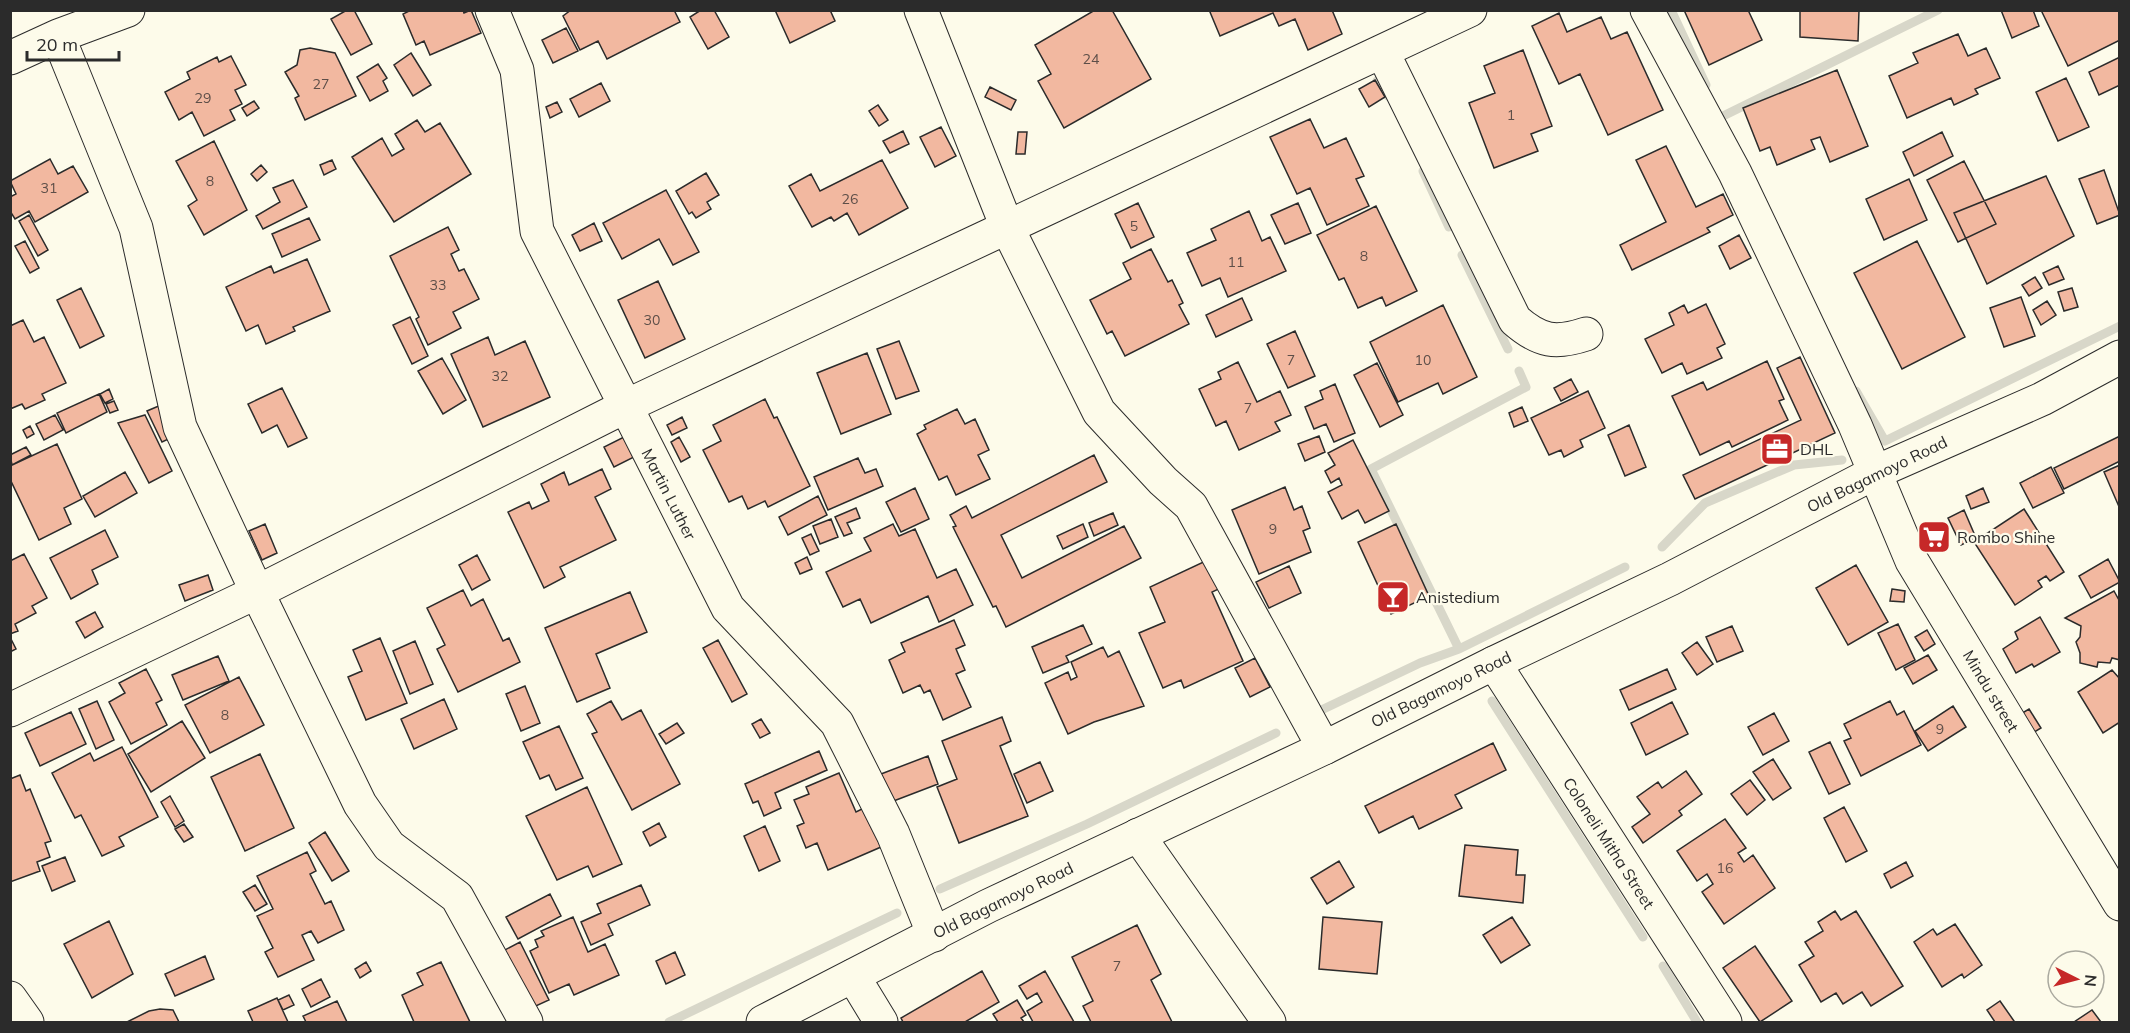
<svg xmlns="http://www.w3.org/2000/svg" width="2130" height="1033" font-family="Mulish,sans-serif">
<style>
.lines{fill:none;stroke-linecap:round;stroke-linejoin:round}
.stream{stroke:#d8d7c9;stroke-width:9}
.building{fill:#f2b8a0;stroke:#2b2b2b;stroke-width:1.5}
.minor-casing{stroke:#2b2b2b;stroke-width:35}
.major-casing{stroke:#2b2b2b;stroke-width:35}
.minor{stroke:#fdfbea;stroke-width:33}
.major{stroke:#fdfbea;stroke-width:33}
.labels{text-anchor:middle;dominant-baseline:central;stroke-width:4.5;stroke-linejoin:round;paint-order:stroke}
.number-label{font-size:14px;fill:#5d4e48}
.poi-label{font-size:16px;fill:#2b2b2b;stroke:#fdfbea;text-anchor:start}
.street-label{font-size:16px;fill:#2b2b2b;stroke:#fdfbea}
</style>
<rect width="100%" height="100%" fill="#fdfbea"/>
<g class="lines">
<path class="stream" d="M1671,10l35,75
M1377,81l11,15
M1721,117l217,-107
M1423,171l26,56
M1462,255l46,94
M1856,391l29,50 235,-115
M1662,547l43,-44 89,-38 48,-5
M1459,649l-88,-180 155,-82 -7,-16
M1492,701l151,236
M1313,714l107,-51 39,-14 166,-82
M940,889l147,-65 189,-91
M1663,966l34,56
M669,1022l228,-109"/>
</g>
<path class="building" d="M347,10h7l18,34 -21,11 -20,-36z
M411,10h52l1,3 7,-3 10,23 -51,22 -6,-14 -8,4 -13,-31z
M571,10h103l6,12 -73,37 -9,-18 -18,9 -17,-34z
M701,10h13l15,27 -21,12 -18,-32z
M775,10h55l5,11 -45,22z
M1095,10h17l39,69 -87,49 -26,-47 13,-7 -16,-29z
M1213,10h119l10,24 -34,16 -13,-31 -16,7 -6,-13 -53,23 -10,-24z
M1684,10h64l14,30 -53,25z
M1800,10h59l-1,31 -58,-4z
M2001,10h32l6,16 -27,12z
M2041,10h79v30l-52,26z
M1559,13l8,19 34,-15 10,22 16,-7 36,78 -55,25 -28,-61 -21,10 -27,-58z
M566,28l12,23 -25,12 -11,-23z
M1958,34l10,22 18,-8 14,30 -25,11 3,5 -24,11 -3,-7 -44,20 -18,-42 29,-13 -5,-10z
M310,48l25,5 21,43 -51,24 -10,-22 4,-2 -14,-24 12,-7 3,-15z
M1523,50l29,76 -21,8 7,17 -44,17 -25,-65 26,-10 -11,-27z
M411,53l20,32 -18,11 -19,-31z
M231,56l15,29 -11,5 7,14 -12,6 5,10 -31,16 -12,-24 -13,8 -14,-28 25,-13 -3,-7 30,-15 2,5z
M2120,57v28l-21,10 -10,-23z
M378,64l9,14 -4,3 5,10 -18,10 -13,-24z
M1837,70l31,76 -38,16 -10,-25 -9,3 4,9 -38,16 -7,-18 -10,4 -17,-43z
M2066,78l23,49 -31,14 -22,-49z
M1375,80l10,17 -16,10 -10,-18z
M601,83l9,18 -31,16 -9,-18z
M990,87l26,13 -5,10 -26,-13z
M254,101l5,7 -12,8 -5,-8z
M557,102l5,10 -12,6 -4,-11z
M878,105l10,15 -9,6 -10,-15z
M1310,119l14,29 22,-10 18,38 -8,3 13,27 -42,19 -17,-37 -13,6 -27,-57z
M417,120l8,12 15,-9 31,51 -77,48 -42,-65 30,-19 10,18 12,-7 -9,-15z
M941,127l15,29 -21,11 -15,-30z
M903,131l6,13 -19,9 -7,-12z
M1018,132h9l-2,22h-9z
M1942,132l11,24 -39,20 -11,-24z
M214,141l33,69 -43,25 -16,-29 9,-6 -21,-39z
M1666,146l30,61 27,-13 10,21 -26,13 3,4 -78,38 -12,-25 46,-23 -30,-62z
M50,159l8,15 15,-8 15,26 -53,30 -6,-11 -14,8 -5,-8v-14l6,-3 -6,-13z
M332,160l4,9 -12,6 -4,-10z
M882,160l26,48 -49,27 -12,-22 -13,8 -3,-4 -19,10 -23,-41 22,-12 9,17z
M1964,161l32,63 -38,18 -31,-62z
M261,165l6,7 -10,9 -6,-7z
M2104,170l16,45 -23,9 -18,-45z
M706,173l13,22 -12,7 4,7 -15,9 -4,-6 -3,2 -13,-23z
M2046,176l28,60 -87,48 -33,-71z
M1909,179l18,41 -43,20 -18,-41z
M293,180l14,27 -44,22 -7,-13 24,-14 -7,-14z
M666,190l33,62 -26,13 -14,-26 -37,20 -19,-36z
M1138,203l16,34 -23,11 -16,-34z
M1298,203l13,30 -26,11 -14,-29z
M1376,206l41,85 -31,15 -4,-9 -24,11 -14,-30 -5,2 -22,-45z
M1249,211l13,30 8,-4 16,34 -58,26 -8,-19 -18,8 -15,-33 29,-13 -5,-11z
M29,215l19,35 -10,6 -19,-35z
M309,218l11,22 -38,17 -10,-23z
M594,223l8,18 -22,10 -8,-16z
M448,227l11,23 -8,4 8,17 5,-2 15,30 -26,13 8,16 -33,17 -12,-26 3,-2 -29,-61z
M1739,235l12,23 -21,11 -11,-23z
M25,241l14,27 -9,5 -15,-27z
M1917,241l48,96 -63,32 -48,-96z
M1151,249l17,33 4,-2 11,23 -4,2 10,19 -64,32 -13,-25 -5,3 -17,-34 41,-21 -8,-16z
M307,259l23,52 -37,16 2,4 -29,13 -8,-19 -12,6 -20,-44 45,-21 3,7z
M2058,266l6,13 -15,6 -6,-12z
M2035,277l7,11 -13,8 -7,-11z
M658,281l27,58 -40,19 -27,-58z
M81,288l23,48 -24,12 -23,-48z
M2072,288l6,19 -14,4 -6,-19z
M2021,297l14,39 -31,11 -14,-39z
M1242,298l10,22 -36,17 -10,-22z
M2047,301l9,14 -15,10 -8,-15z
M1706,304l19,40 -8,4 5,10 -35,16 -5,-11 -20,10 -17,-34 29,-14 -5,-12 15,-8 4,8z
M1443,305l34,72 -34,17 -5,-11 -40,19 -28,-60z
M410,317l18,39 -16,8 -19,-39z
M23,320l11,22 10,-5 22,46 -24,11 3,6 -20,9 -3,-5 -12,5v-83z
M1295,331l20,45 -27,12 -21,-44z
M488,337l7,18 30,-14 25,56 -67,30 -32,-73z
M899,341l20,50 -23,8 -19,-50z
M867,353l24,61 -50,20 -24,-61z
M1800,357l35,76 -140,66 -12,-24 118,-55 -24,-52z
M442,358l24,42 -23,14 -25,-43z
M1767,361l17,38 -5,2 9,19 -56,27 -3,-6 -29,14 -28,-59 31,-14 4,8z
M1238,362l19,40 23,-11 11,24 -16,7 5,9 -41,19 -13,-29 -10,5 -17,-37 22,-10 -3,-7z
M1377,363l26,52 -23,12 -26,-52z
M1571,379l7,13 -17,9 -7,-13z
M1335,384l20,49 -21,9 -8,-18 -12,5 -9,-22 18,-8 -3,-8z
M282,388l25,50 -19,9 -11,-22 -15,8 -14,-29z
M109,389l4,10 -8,4 -5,-9z
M1588,391l17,37 -25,12 3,7 -19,10 -3,-7 -12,5 -18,-37z
M99,394l8,18 -41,21 -9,-20z
M765,399l9,19 3,-1 33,69 -42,21 -3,-6 -17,8 -6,-13 -13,6 -26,-52 18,-9 -8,-16z
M114,401l4,9 -8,3 -4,-9z
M161,405l14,31 -13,6 -15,-31z
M1522,407l6,14 -14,6 -5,-14z
M957,409l8,15 10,-5 14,31 -11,5 12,24 -34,16 -9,-19 -8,4 -22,-46 9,-5 -2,-4z
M55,415l8,15 -19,10 -8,-16z
M145,415l27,56 -23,12 -31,-60z
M682,417l5,11 -15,7 -5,-10z
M1629,425l17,42 -21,9 -17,-41z
M30,426l4,8 -7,4 -4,-8z
M626,436l10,20 -22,11 -10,-20z
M1319,436l6,16 -20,9 -7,-17z
M2120,436v25l-56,28 -10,-21z
M679,437l11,20 -9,5 -10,-20z
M1353,440l36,71 -24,12 -7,-13 -16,9 -14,-27 14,-7 -3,-7 -8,5 -6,-12 10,-6 -7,-12z
M57,444l25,55 -18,9 7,16 -32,16 -29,-61v-13z
M26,447l5,8 -19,10 -2,-10z
M1094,455l13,27 -106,53 21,43 102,-52 17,32 -135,69 -10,-21 -3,1 -40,-80 3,-1 -6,-11 16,-9 6,12z
M858,458l7,15 11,-4 7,17 -55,24 -14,-33z
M2120,465v44l-16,-37z
M2051,467l13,26 -31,15 -13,-25z
M602,469l9,20 -16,8 21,43 -56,27 5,10 -21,11 -36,-76 21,-10 3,7 17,-8 -8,-17 23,-12 5,13z
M125,472l12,21 -42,24 -12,-21z
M1285,487l9,23 8,-4 8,22 -7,3 8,21 -52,22 -27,-64z
M915,488l14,31 -28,13 -15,-30z
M1983,488l6,14 -18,7 -5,-13z
M818,496l9,19 -39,20 -9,-18z
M856,508l4,10 -13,5 5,10 -8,3 -9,-19z
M2024,509l40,63 -14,9 -4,-5 -8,5 4,6 -27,18 -41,-63z
M1964,510l12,28 -15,7 -13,-27z
M1113,513l5,12 -24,11 -5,-13z
M831,519l7,18 -18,7 -7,-18z
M265,524l12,29 -15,7 -13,-29z
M893,524l6,12 16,-7 22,49 19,-9 17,36 -34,17 -11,-26 -57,27 -11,-24 -17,8 -17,-35 45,-21 -7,-13z
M1083,524l5,13 -25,12 -6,-13z
M1396,524l33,72 -38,18 -33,-72z
M105,530l13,27 -26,13 6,14 -27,15 -21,-41z
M811,534l8,17 -9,4 -8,-17z
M24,554l23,44 -15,8 4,7 -21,11 3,7 -8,3v-73z
M477,555l13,25 -18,10 -13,-25z
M807,557l5,12 -12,5 -5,-11z
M1212,558l13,28 -13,6 31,69 -59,27 -3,-8 -18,8 -24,-55 26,-11 -15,-35z
M2108,559l12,23 -29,16 -12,-22z
M1856,565l32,57 -40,23 -32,-57z
M1289,566l12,27 -32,15 -13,-26z
M208,575l5,15 -28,11 -6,-16z
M1892,589l13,2 -1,11 -14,-1z
M463,590l8,16 12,-7 20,42 6,-3 11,24 -62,30 -21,-43 8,-4 -18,-37z
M2114,591l6,11v58l-8,-2 -2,5 -12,-1 -1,5 -17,-4v-10l-4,-11 4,-5 1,-11 -16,-8z
M630,592l17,40 -51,22 14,34 -33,14 -32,-74z
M95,612l8,15 -18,11 -9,-16z
M2040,617l20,35 -26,15 -2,-3 -16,9 -13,-24 15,-10 -3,-7z
M954,620l11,25 -9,4 9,21 -9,4 15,33 -28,13 -13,-30 -6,3 -4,-8 -17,8 -14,-33 16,-8 -4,-9z
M1898,624l17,36 -19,10 -18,-37z
M1083,625l9,19 -26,12 3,6 -26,11 -11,-26z
M1732,626l11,25 -26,11 -11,-25z
M1927,630l8,14 -11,7 -9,-14z
M10,637l6,12 -6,3z
M380,638l27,65 -41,17 -18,-43 14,-6 -9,-21z
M718,640l29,54 -15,8 -29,-54z
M415,641l18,43 -23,10 -17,-43z
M1697,642l16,22 -16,11 -15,-22z
M1103,647l5,10 11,-6 25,55 -50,16 -26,12 -23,-51 23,-11 3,8 6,-3 -6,-15z
M1928,655l9,15 -24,14 -9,-16z
M218,656l11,25 -46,19 -11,-25z
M1255,658l15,29 -20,10 -15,-29z
M146,669l16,31 -6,3 11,22 -36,19 -22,-42 16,-9 -6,-10z
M1667,669l9,20 -47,21 -9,-20z
M2112,670l8,9v43l-17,11 -25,-41z
M239,677l25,48 -54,28 -25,-48z
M525,686l15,37 -19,8 -15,-37z
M444,699l13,30 -43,20 -13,-30z
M97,701l17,39 -18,9 -17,-40z
M611,701l11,19 19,-10 39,74 -48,26 -40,-76 5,-2 -10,-18z
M1890,701l7,14 7,-4 17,34 -60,31 -17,-35 7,-3 -7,-14z
M1672,702l16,32 -42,21 -15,-32z
M1953,706l13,21 -38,24 -13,-20z
M2029,709l12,19 -15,9 -12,-19z
M71,712l15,32 -46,22 -15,-33z
M1774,713l15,28 -26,14 -15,-28z
M1002,717l9,24 -11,5 28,70 -69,27 -22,-56 20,-8 -15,-38z
M761,719l9,14 -10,5 -8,-14z
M182,721l23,37 -54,34 -23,-38z
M677,723l7,10 -18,11 -7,-10z
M559,726l24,52 -27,12 -7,-15 -9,4 -17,-37z
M1830,742l20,42 -21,10 -20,-42z
M1493,743l13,27 -51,25 7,13 -43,21 -6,-13 -34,17 -14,-27z
M122,747l36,70 -39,20 5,9 -22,10 -21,-41 -6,3 -23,-45 38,-20 4,8z
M819,751l8,19 -52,23 6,15 -17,8 -6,-15 -5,2 -8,-19z
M260,754l34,74 -49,23 -34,-74z
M928,756l10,28 -47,18 -10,-28z
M1773,759l18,29 -18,12 -20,-28z
M1040,762l13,29 -26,12 -13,-29z
M1686,771l16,23 -23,17 3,4 -39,28 -11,-16 18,-13 -13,-17 21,-15 4,6z
M839,773l17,39 8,-4 17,39 -53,23 -11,-27 -11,5 -9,-22 7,-3 -10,-23 15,-6 -3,-7z
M20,775l6,16 4,-2 21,52 -6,2 5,14 -13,5 3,9 -30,11v-103z
M1750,780l15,20 -18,15 -16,-21z
M587,787l35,77 -29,13 -5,-11 -31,14 -31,-64z
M170,796l14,25 -9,6 -14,-25z
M1844,807l23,44 -21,11 -22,-44z
M1725,819l21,29 -8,5 6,9 9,-7 22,33 -51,36 -22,-32 11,-8 -6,-10 -10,7 -20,-30z
M659,823l7,14 -16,9 -7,-14z
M184,824l9,13 -9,5 -9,-13z
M765,826l15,35 -21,10 -15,-35z
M325,832l24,39 -17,10 -23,-38z
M1465,845l53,5 -2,25h9l-2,28 -64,-7z
M307,852l9,19 -6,3 15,30 6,-3 13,29 -26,13 -7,-12 -9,4 12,25 -36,17 -13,-25 8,-4 -16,-32 16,-7 -16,-33z
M65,857l10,24 -23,10 -10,-25z
M1339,861l15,26 -27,17 -16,-26z
M1906,862l7,14 -22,12 -7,-14z
M255,885l12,19 -12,7 -12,-19z
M641,885l9,20 -42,19 5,11 -22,10 -10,-23 20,-9 -4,-9z
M550,894l11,22 -43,23 -12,-22z
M1835,911l6,9 15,-9 47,75 -32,20 -9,-14 -19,12 -7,-11 -15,9 -22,-37 15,-9 -9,-14 18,-11 -5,-9z
M573,917l15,35 17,-8 14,31 -45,20 -5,-11 -20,9 -19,-42 8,-4 -3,-7 9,-4 -3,-5z
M1323,917l59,5 -5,52 -58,-5z
M1512,917l18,28 -29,18 -18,-28z
M109,921l24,53 -41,24 -28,-54z
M1955,924l27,41 -18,13 -2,-4 -20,13 -28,-45 19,-13 4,6z
M1137,925l24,49 -10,6 21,42h-81l-8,-16 10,-5 -21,-44z
M520,942l29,58 -22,10 -28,-57z
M1755,946l37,55 -32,21 -37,-54z
M675,952l10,23 -19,9 -10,-23z
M205,956l9,23 -39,17 -10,-22z
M366,962l5,9 -11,7 -5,-9z
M441,962l29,60h-56l-12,-27 21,-10 -6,-12z
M982,971l17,31 -34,20h-62l-2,-4z
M1045,971l29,51h-41l-6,-11 15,-9 -5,-9 -10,6 -8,-13z
M321,979l9,18 -19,10 -9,-18z
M289,995l5,10 -11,5 -5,-10z
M277,998l11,24h-35l-5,-11z
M1017,1000l9,15 -5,3 3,4h-26l-5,-8z
M337,1001l10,21h-41l-3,-6z
M2000,1001l14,20 -2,1h-17l-8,-12z
M160,1009l13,1 6,12h-52l22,-11z
M2092,1010l9,12h-27z"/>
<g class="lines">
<defs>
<path id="minor" d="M492,10l25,60 20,161 191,377 109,115 56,111 41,101
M921,10l86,217 92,185 64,69 28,25 133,242
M1647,10l88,163 120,252 57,136 208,343
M58,36l78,192 44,199 77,165 103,212 29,42 68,51 69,125
M1383,53l132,267c25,22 41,24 71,14
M10,58l48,-22 70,-26
M1494,663l231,359
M10,710l247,-118 367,-185 846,-397
M1138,835l131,187
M853,976l28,46
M10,998l17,24"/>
<path id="major" d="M763,1022l225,-116 336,-158 170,-85 176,-84 206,-107 166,-73 78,-42"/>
</defs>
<use href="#minor" class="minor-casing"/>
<use href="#major" class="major-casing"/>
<use href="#minor" class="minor"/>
<use href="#major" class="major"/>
</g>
<defs>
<symbol id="office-square" viewBox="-11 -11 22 22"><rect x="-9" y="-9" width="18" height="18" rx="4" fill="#c62828" stroke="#fdfbea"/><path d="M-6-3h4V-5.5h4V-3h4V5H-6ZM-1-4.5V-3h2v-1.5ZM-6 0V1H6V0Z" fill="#fff"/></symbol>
<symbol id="supermarket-square" viewBox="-11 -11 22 22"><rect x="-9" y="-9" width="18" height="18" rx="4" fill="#c62828" stroke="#fdfbea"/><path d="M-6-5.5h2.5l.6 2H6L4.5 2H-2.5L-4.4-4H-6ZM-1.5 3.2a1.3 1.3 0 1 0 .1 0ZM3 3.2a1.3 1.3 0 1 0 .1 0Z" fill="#fff"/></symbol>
<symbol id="bar-square" viewBox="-11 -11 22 22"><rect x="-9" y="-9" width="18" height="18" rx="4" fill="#c62828" stroke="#fdfbea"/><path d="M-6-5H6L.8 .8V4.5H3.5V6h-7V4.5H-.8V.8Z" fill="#fff"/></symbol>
</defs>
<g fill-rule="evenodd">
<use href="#office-square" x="1758" y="430" width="38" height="38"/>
<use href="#supermarket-square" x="1915" y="518" width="38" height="38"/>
<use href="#bar-square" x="1374" y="578" width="38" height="38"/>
</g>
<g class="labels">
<g class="number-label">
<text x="1091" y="59">24</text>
<text x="321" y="84">27</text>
<text x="203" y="98">29</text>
<text x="1511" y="115">1</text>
<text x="210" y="181">8</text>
<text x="49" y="188">31</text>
<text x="850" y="199">26</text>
<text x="1134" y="226">5</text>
<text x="1364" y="256">8</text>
<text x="1236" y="262">11</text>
<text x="438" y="285">33</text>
<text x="652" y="320">30</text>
<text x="1291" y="360">7</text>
<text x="1423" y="360">10</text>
<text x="500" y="376">32</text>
<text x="1248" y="408">7</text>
<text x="1273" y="529">9</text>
<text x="225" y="715">8</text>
<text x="1940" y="729">9</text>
<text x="1725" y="868">16</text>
<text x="1117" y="966">7</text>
</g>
<g class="poi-label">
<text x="1800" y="449">DHL</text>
<text x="1957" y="537">Rombo Shine</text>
<text x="1416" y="597">Anistedium</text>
</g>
<g class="street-label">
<text transform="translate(1877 474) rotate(-26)">Old Bagamoyo Road</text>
<text transform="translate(669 494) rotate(63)">Martin Luther</text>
<text transform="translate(1441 689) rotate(-26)">Old Bagamoyo Road</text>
<text transform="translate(1991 691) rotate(59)">Mindu street</text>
<text transform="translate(1609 843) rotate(57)">Coloneli Mitha Street</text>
<text transform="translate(1003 900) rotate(-26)">Old Bagamoyo Road</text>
</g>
</g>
<rect width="2130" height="1033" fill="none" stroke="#2b2b2b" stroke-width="24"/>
<g transform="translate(2076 979) rotate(96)"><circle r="28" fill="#fdfbea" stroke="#a9a89e" stroke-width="1.5"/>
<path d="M0-4.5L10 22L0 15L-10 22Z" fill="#c62828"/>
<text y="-9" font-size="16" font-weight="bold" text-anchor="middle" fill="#2b2b2b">N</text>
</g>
<path d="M27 51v9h92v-9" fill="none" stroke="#2b2b2b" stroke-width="3"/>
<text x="36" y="51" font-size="18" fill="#2b2b2b" stroke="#fdfbea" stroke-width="4.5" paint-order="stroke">20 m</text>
</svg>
